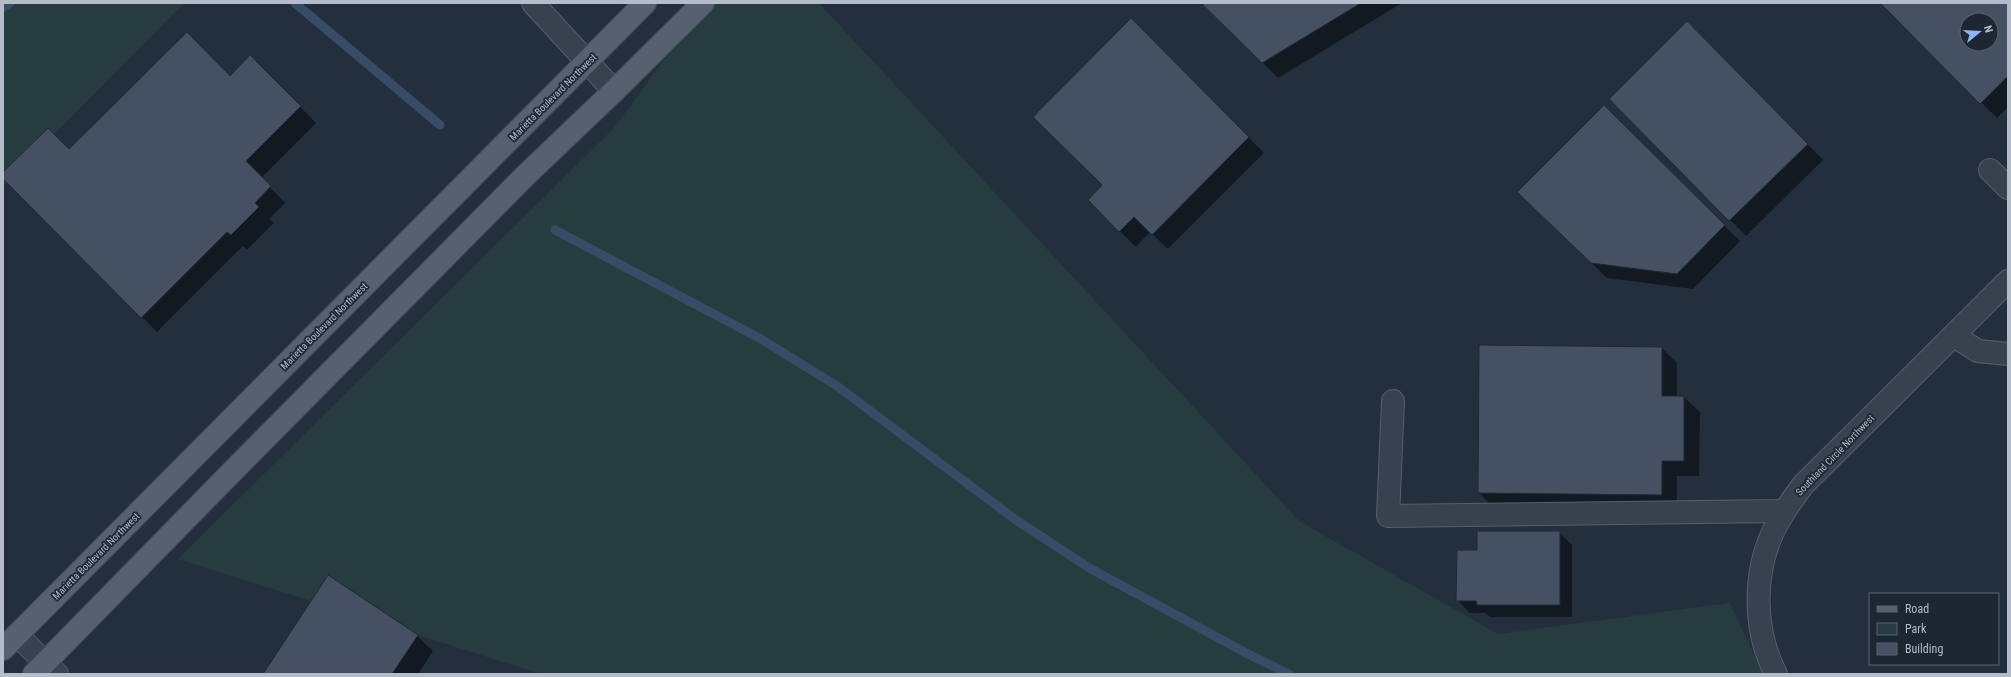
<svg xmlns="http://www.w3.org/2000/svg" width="2011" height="677" font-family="'Roboto Condensed',sans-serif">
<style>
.green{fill:#263c3f}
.shadow{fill:#0007;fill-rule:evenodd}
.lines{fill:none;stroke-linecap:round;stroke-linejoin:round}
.stream{stroke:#394c67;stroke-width:9}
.building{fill:#455162;stroke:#1f2835;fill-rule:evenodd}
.minor-casing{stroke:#565f6c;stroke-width:24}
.major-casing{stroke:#414a57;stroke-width:24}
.minor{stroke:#38414e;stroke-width:22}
.major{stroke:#56606e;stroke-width:22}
.labels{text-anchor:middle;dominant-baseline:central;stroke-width:3.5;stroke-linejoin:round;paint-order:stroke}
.street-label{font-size:10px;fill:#b4bcc9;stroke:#1d2633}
</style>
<rect width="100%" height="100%" fill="#242f3e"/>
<path class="green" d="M3,3h181l-181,183z
M706,3h113l480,518 199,113 232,-31 33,71h-1222l-363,-115 436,-431z"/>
<path class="shadow" d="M1203,3h199l-124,75z
M1881,3h127v104l-11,11zM1967,20h24v24h-24z
M1131,20l133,133 -96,96 -18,-17 -14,15 -47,-47 14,-15z
M1687,23l136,137 -77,76 -136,-137z
M250,56l66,67 -55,55 24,25 -16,16 5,4 -27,27 -4,-4 -86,86 -154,-155v-3l66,-24 161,-73z
M1604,106l136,135 -47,48 -86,-11 -73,-71z
M1480,346l182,2 15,15v34h7l16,15 -1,64h-22v34l-182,-1 -16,-16z
M1559,532l13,13v72h-82l-4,-4h-16l-13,-13 21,-49z
M328,577l89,59 16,15 -15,23h-154z"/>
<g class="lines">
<path class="stream" d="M295,3l145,122
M3,7l7,-4
M555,230l206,109 76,47 179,134 75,49 157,85 41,20"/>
</g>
<path class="building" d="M1201,3h160l-99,60z
M1880,3h128v73l-28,28zM1967,20h24v24h-24z
M1131,18l118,119 -97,98 -18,-18 -15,15 -31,-32 14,-15 -69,-68z
M1687,21l121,123 -79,77 -120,-122z
M187,32l43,44 20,-21 51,51 -55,55 25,25 -16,17 4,4 -28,28 -4,-3 -86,86 -138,-139v-7l45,-44 21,21z
M1604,105l121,120 -48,49 -86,-11 -74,-71z
M1479,345l183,2v49h22v65h-22v34l-184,-2z
M1477,531h83v74h-83l-1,-4h-20l1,-51h20z
M328,575l90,60 -26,39h-129z"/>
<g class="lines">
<defs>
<path id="minor" d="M533,3l81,88
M1990,170l18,18
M1954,336l24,15 30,3
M1393,401l-5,115 396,-5
M17,635l40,39
M1776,674c-22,-42 -23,-97 -4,-140 8,-18 19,-33 31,-49l205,-204"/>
<path id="major" d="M3,649l642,-646
M34,674l187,-191 304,-307 89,-85 89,-88"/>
</defs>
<use href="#minor" class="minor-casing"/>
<use href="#major" class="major-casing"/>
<use href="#minor" class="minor"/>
<use href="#major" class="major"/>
</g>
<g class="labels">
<g class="street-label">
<text transform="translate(553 97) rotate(-45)">Marietta Boulevard Northwest</text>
<text transform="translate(324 326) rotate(-45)">Marietta Boulevard Northwest</text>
<text transform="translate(1835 455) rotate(-46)">Southland Circle Northwest</text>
<text transform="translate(96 556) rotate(-45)">Marietta Boulevard Northwest</text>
</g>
</g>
<rect width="2011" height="677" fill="none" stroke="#b4bcc9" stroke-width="8"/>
<rect x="1869" y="593" width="130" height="72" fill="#1d2633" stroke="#59626f"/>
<rect x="1877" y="606" width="20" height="6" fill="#56606e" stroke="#59626f"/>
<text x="1905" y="613" font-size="12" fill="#b4bcc9">Road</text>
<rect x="1877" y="623" width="20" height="12" fill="#263c3f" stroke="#59626f"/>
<text x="1905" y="633" font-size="12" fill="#b4bcc9">Park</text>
<rect x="1877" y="643" width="20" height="12" fill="#455162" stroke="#59626f"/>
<text x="1905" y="653" font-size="12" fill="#b4bcc9">Building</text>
<g transform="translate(1979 32) rotate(72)"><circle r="19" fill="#1d2633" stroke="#59626f"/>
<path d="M0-3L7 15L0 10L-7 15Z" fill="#8ab4f8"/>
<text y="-6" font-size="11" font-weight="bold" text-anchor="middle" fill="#b4bcc9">N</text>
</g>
</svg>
